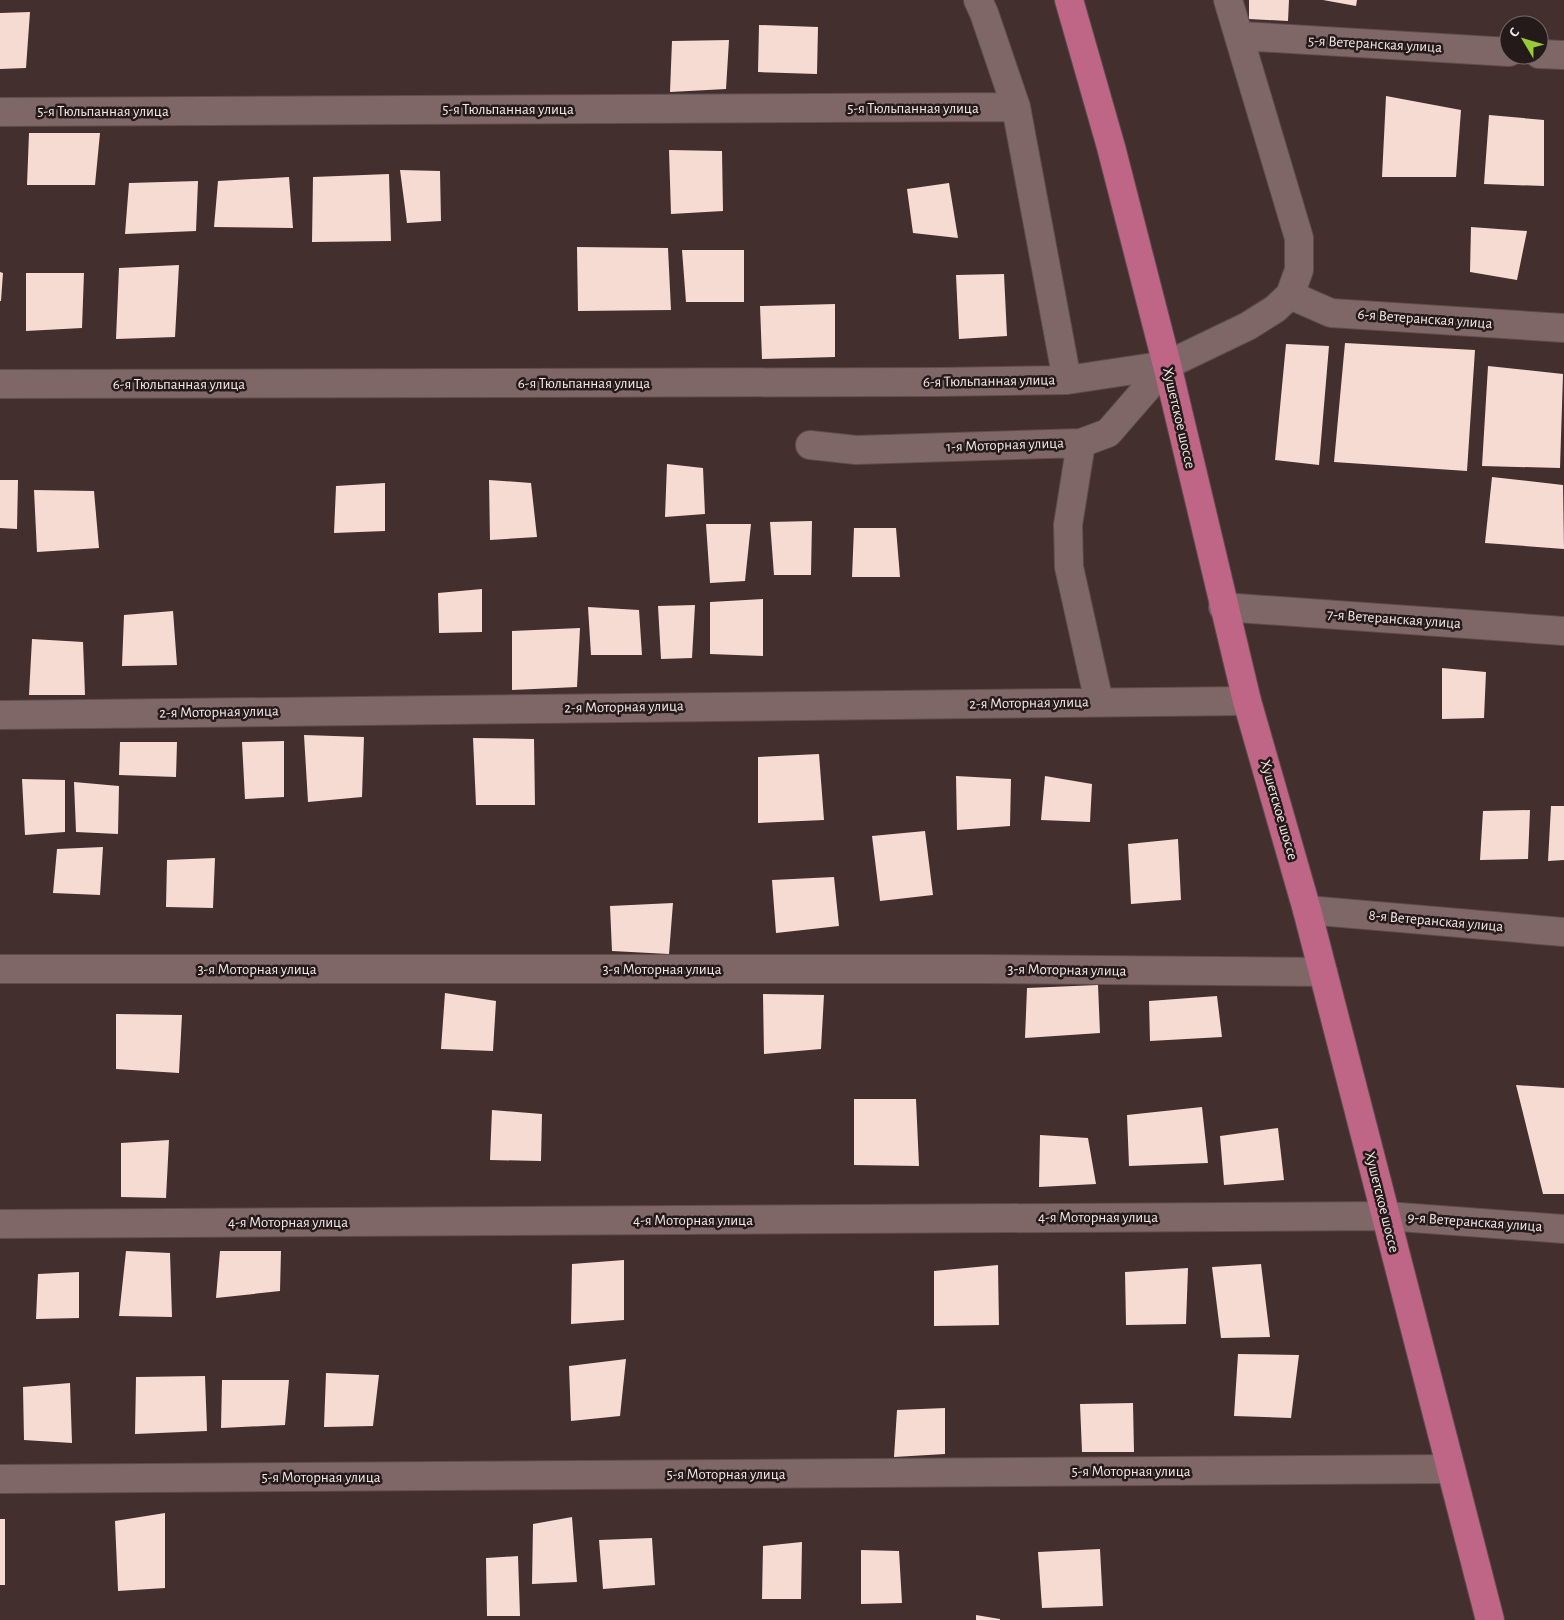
<svg xmlns="http://www.w3.org/2000/svg" width="1564" height="1620" font-family="'Alegreya Sans',sans-serif">
<style>
.building{fill:#f6dbd2}
.lines{fill:none;stroke-linecap:round;stroke-linejoin:round}
.minor-casing{stroke:#5f4c4d;stroke-width:30}
.major-casing{stroke:#5f4c4d;stroke-width:30}
.minor{stroke:#806767;stroke-width:28}
.major{stroke:#bf6586;stroke-width:28}
.labels{text-anchor:middle;dominant-baseline:central;stroke-width:5;stroke-linejoin:round;paint-order:stroke}
.street-label{font-size:15px;fill:#f4e6e6;stroke:#241a1a}
</style>
<rect width="100%" height="100%" fill="#442f2f"/>
<path class="building" d="M1249,0h40l-1,21 -39,-2z
M1323,0h34l-1,6z
M30,12l-4,56 -26,1v-56z
M759,25l59,2 -1,47 -59,-2z
M729,40l-3,49 -56,3 2,-51z
M1386,96l75,14 -5,67h-74z
M1489,115l55,5v66l-60,-2z
M29,133h71l-5,52h-68z
M669,150l53,1 1,60 -52,3z
M400,170l40,1 1,50 -34,2z
M389,174l2,67 -79,1 1,-65z
M289,177l4,51 -79,-1 4,-46z
M198,181l-2,50 -71,3 4,-51z
M949,183l9,55 -45,-5 -6,-44z
M1471,227l56,4 -10,49 -47,-8z
M577,247l91,1 3,62 -93,1z
M682,250h62v52h-58z
M179,265l-4,72 -59,2 3,-71z
M0,272l3,1 -2,28h-1z
M26,273h58l-2,55 -56,3z
M1004,274l3,62 -48,3 -3,-64z
M835,304v53l-73,2 -2,-53z
M1345,343l130,7 -8,121 -133,-9z
M1286,344l43,2 -10,119 -44,-5z
M1488,366l75,8 -3,94 -78,-2z
M667,464l36,4 2,46 -40,3z
M1492,477l71,8 1,64 -79,-6z
M0,480h18l-1,49 -17,-1z
M489,480l42,3 6,54 -47,3z
M385,483v48l-51,2 2,-47z
M34,490l60,1 5,57 -62,4z
M812,521l-1,54h-37l-4,-53z
M706,524h45l-6,57 -35,2z
M854,528h42l4,49h-48z
M482,589v43l-43,1 -1,-40z
M763,599v57l-53,-2v-52z
M695,605l-3,53 -31,1 -3,-53z
M588,607l51,3 3,45h-51z
M173,611l4,54 -55,1 2,-51z
M580,628l-3,59 -65,3v-59z
M32,639l51,3 2,53h-56z
M1442,668l44,4 -2,46 -42,1z
M304,735l60,2 -2,60 -54,5z
M473,738l61,1 1,66h-59z
M284,741v56l-39,2 -3,-57z
M120,742h57l-1,35 -57,-2z
M819,754l5,66 -66,3v-66z
M956,776l55,3 -1,47 -53,4z
M1045,776l47,8 -2,38 -49,-2z
M22,779l43,1v52l-40,3z
M74,782l45,4 -1,48 -42,-2z
M1551,806h13v54l-16,1z
M1530,810l-2,49 -48,1 3,-49z
M925,831l8,64 -53,6 -8,-65z
M1178,839l3,61 -50,4 -3,-60z
M103,847l-3,48 -47,-2 4,-44z
M215,858l-2,50 -47,-1 1,-47z
M834,877l5,49 -63,7 -4,-53z
M673,903l-4,51 -57,-3 -2,-45z
M1098,985l2,48 -75,5 2,-50z
M445,993l51,8 -3,50 -52,-2z
M763,994l61,1 -3,54 -57,5z
M1217,996l5,41 -72,4 -1,-40z
M116,1014l66,1 -3,58 -63,-4z
M1516,1085l48,3v106h-21z
M854,1099h62l3,67 -65,-1z
M1202,1107l6,56 -79,3 -2,-51z
M492,1110l50,4 -1,47 -51,-1z
M1278,1128l6,52 -60,5 -4,-49z
M1040,1135l48,3 8,46 -57,3z
M169,1140l-3,58 -45,-1v-54z
M126,1251l44,2 2,64 -53,-1z
M220,1251h61l-1,40 -64,7z
M624,1260v60l-53,4 1,-60z
M1261,1264l9,73 -49,1 -9,-71z
M998,1265l1,60 -65,1v-55z
M1188,1268l-2,56 -60,1 -1,-53z
M79,1272v46l-43,1 2,-45z
M1238,1354l61,1 -8,63 -57,-2z
M626,1359l-6,57 -49,5 -2,-55z
M326,1373l53,2 -6,51 -49,1z
M205,1376l2,55 -72,3 1,-57z
M222,1380h67l-4,45 -64,3z
M70,1383l2,60 -48,-3 -1,-53z
M1133,1403l1,49h-52l-2,-48z
M945,1408v46l-51,3 3,-47z
M165,1513v75l-47,3 -3,-70z
M572,1517l5,65 -45,2 1,-60z
M0,1519h5v66h-5z
M652,1538l3,47 -52,4 -4,-49z
M802,1542l-1,57h-39l1,-53z
M1100,1549l3,57 -61,2 -4,-56z
M861,1550l38,1 3,52 -41,1z
M518,1556l2,60h-33l-1,-58z
M976,1615l24,4v1h-24z"/>
<g class="lines">
<defs>
<path id="minor" d="M978,0l6,13 32,94 51,273
M1241,36l268,16
M1539,54l25,1
M0,112l1016,-5
M1290,295l41,18 233,15
M0,384l938,-2 129,-2 100,-15 81,-39 27,-17 15,-14 9,-25v-32l-71,-238
M1081,443l-13,82 1,42 30,135
M810,445l46,5 225,-7 27,-10 59,-68
M1223,607l341,24
M0,715l1247,-14
M1307,910l257,22
M0,969h979l344,3
M0,1224l1386,-8 178,13
M0,1479l1451,-10"/>
<path id="major" d="M1069,0l42,147 56,218 80,336 60,209 183,710"/>
</defs>
<use href="#minor" class="minor-casing"/>
<use href="#major" class="major-casing"/>
<use href="#minor" class="minor"/>
<use href="#major" class="major"/>
</g>
<g class="labels">
<g class="street-label">
<text transform="translate(1375 44) rotate(3)">5-я Ветеранская улица</text>
<text x="913" y="108">5-я Тюльпанная улица</text>
<text x="508" y="109">5-я Тюльпанная улица</text>
<text x="103" y="111">5-я Тюльпанная улица</text>
<text transform="translate(1425 319) rotate(4)">6-я Ветеранская улица</text>
<text transform="translate(989 381) rotate(-1)">6-я Тюльпанная улица</text>
<text x="584" y="383">6-я Тюльпанная улица</text>
<text x="179" y="384">6-я Тюльпанная улица</text>
<text transform="translate(1179 418) rotate(77)">Хушетское шоссе</text>
<text transform="translate(1005 445) rotate(-2)">1-я Моторная улица</text>
<text transform="translate(1394 619) rotate(4)">7-я Ветеранская улица</text>
<text transform="translate(1029 703) rotate(-1)">2-я Моторная улица</text>
<text transform="translate(624 707) rotate(-1)">2-я Моторная улица</text>
<text transform="translate(219 712) rotate(-1)">2-я Моторная улица</text>
<text transform="translate(1279 810) rotate(74)">Хушетское шоссе</text>
<text transform="translate(1436 921) rotate(5)">8-я Ветеранская улица</text>
<text x="257" y="969">3-я Моторная улица</text>
<text x="662" y="969">3-я Моторная улица</text>
<text transform="translate(1067 970) rotate(1)">3-я Моторная улица</text>
<text transform="translate(1382 1202) rotate(76)">Хушетское шоссе</text>
<text x="1098" y="1217">4-я Моторная улица</text>
<text x="693" y="1220">4-я Моторная улица</text>
<text x="288" y="1222">4-я Моторная улица</text>
<text transform="translate(1475 1222) rotate(4)">9-я Ветеранская улица</text>
<text x="1131" y="1471">5-я Моторная улица</text>
<text x="726" y="1474">5-я Моторная улица</text>
<text x="321" y="1477">5-я Моторная улица</text>
</g>
</g>
<g transform="translate(1524 40) rotate(308)"><circle r="24" fill="#241a1a" stroke="#776c6c"/>
<path d="M0-4L9 19L0 12L-9 19Z" fill="#96cc39"/>
<text y="-8" font-size="14" font-weight="bold" text-anchor="middle" fill="#f4e6e6">С</text>
</g>
</svg>
